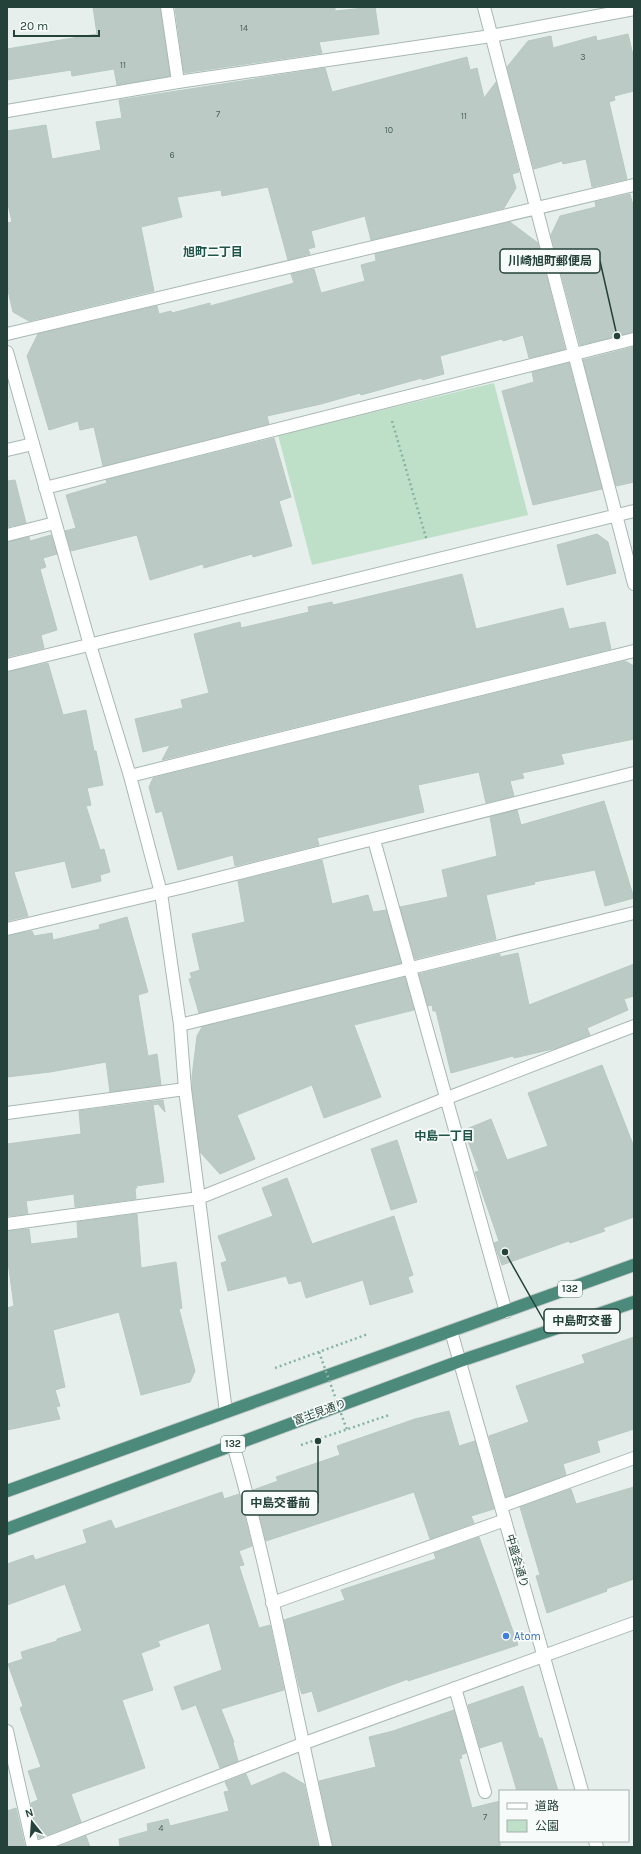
<svg xmlns="http://www.w3.org/2000/svg" width="641" height="1854" font-family="Karla,'Noto Sans JP',sans-serif">
<style>
.park{fill:#bfe0c8}
.building{fill:#bbcac4;stroke:#b8c9c2}
.lines{fill:none;stroke-linecap:round;stroke-linejoin:round}
.service-casing{stroke:#a8b8b2;stroke-width:14}
.minor-casing{stroke:#a8b8b2;stroke-width:14}
.trunk-casing{stroke:#c2cac8;stroke-width:14}
.path{stroke:#86b3a5;stroke-width:2.5;stroke-dasharray:2 3;stroke-linecap:butt}
.service{stroke:#fff;stroke-width:12}
.minor{stroke:#fff;stroke-width:12}
.trunk{stroke:#4c8a7c;stroke-width:12}
.path-bridge{stroke:#86b3a5;stroke-width:2.5;stroke-dasharray:2 3;stroke-linecap:butt}
.shop-dot{fill:#3f7fe0;stroke:#f7fbf9;stroke-width:1.5}
.labels{text-anchor:middle;dominant-baseline:central;stroke-width:3.5;stroke-linejoin:round;paint-order:stroke}
.number-label{font-size:9px;fill:#4a645c}
.shield{fill:#f7fbf9;stroke:#637a73;stroke-width:1}
.shield-label{font-size:10px;font-weight:bold;fill:#24423a}
.street-label{font-size:11px;fill:#24423a;stroke:#f7fbf9}
.shop-label{font-size:11px;fill:#366cbe;stroke:#f7fbf9;text-anchor:start}
.neighbourhood-label{font-size:12px;font-weight:bold;fill:#1f5548;stroke:#f7fbf9}
.leader{fill:none;stroke:#24423a;stroke-width:1.5}
.callout-dot{fill:#24423a;stroke:#f7fbf9;stroke-width:1.5}
.callout{fill:#f7fbf9;stroke:#24423a;stroke-width:1.5}
.callout-label{font-size:12px;text-anchor:middle;font-weight:bold;fill:#24423a}
</style>
<rect width="100%" height="100%" fill="#e6efeb"/>
<path class="park" d="M494,383l34,132 -216,50 -34,-130z"/>
<path class="building" d="M93,7h67l10,69 -53,9 -3,-16 -42,7 -1,-6 -64,10v-31l90,-15z
M175,7h160v4l40,-4 4,27 -60,8 3,11 -138,20z
M628,34l6,25v32l-20,5 1,4 -6,2 18,77 -35,8 -6,-28 -23,5 -1,-3 -28,8 -27,-102 21,-26 23,-5 2,12 43,-12 1,5z
M467,57l3,13 7,-2 7,30 12,-16 23,90 -7,2 4,14 -12,20 -133,32 -6,-24 -54,15 4,16 -7,2 2,5 -22,6 -20,-73 -46,9 -1,-6 -44,7 5,20 -41,10 13,64 -125,30 -16,-9 -6,-26v-63l5,-1 -5,-22v-69l39,-6 6,34 49,-9 -5,-28 26,-4 -3,-18 206,-32 7,24z
M630,194l4,15v123l-54,13 -29,-110 9,-19 36,-9 -1,-5z
M510,222l28,21 27,106 -36,9 -6,-23 -20,6 -1,-2 -62,17 4,18 -22,6v-2l-61,17 -1,-2 -39,11 -54,12 2,8 -166,42 -9,-39 -14,3 -2,-9 -29,9 -22,-74 11,-22 119,-28 2,8 12,-3 1,2 38,-10v3l84,-23 -3,-9 23,-5 7,24 44,-12 -4,-16 15,-4 -1,-7z
M634,347v135l-18,4 -33,-126z
M569,363l33,126 -69,16 -31,-114 32,-9 -2,-10z
M274,438l17,59 -12,4 13,45 -39,11 -1,-3 -48,14 -1,-4 -53,16 -13,-45 -66,16 -6,-20 11,-3 -10,-33 41,-12 -1,-3z
M15,480l11,43 -19,4v-46z
M597,534l11,8 8,31 -49,12 -10,-40z
M51,535l6,19 -14,4 3,9 -6,2 17,61 -16,5 3,13 -37,9v-115l22,-5 1,4z
M462,574l14,55 87,-21 6,21 36,-7 6,27 -449,111 8,-15 -27,7 -8,-33 48,-11 -2,-8 28,-7 -15,-59 46,-12 1,6 68,-16 -1,-5 24,-5 1,3z
M625,661l9,5v73l-73,15 3,10 -42,9 2,5 -14,3 4,15 -28,7 -7,-31 -61,13 6,27 -107,26 2,7 -84,21 -2,-11 -55,15 -16,-59 -6,2 -7,-26 4,-9z
M48,663l15,52 23,-5 8,41h2l7,34 -16,3 4,17 -5,1 14,44 4,-1 6,23 -10,3 1,6 -29,7 -7,-27 -51,11 14,44 -21,5v-249z
M604,801l30,97 -29,8 -10,-36 -61,12 1,2 -49,11 10,44 -81,20 -15,-52 48,-10 -6,-27 55,-14 -7,-39 27,-7 4,15z
M322,860l10,44 36,-9 5,17 13,-2 15,53 -202,50 -10,-34 3,-1 -2,-5 10,-3 -8,-36 53,-12 -7,-41z
M127,917l21,75 -10,3 10,61 9,-2 4,31 -51,7 -4,-30 -56,10 -43,5v-141l25,-5 2,5 18,-3 1,7 47,-11 -1,-4z
M518,953l11,52 105,-41v32l-10,3 4,11 -41,18 3,7 -33,13 -43,10 -1,-2 -62,17 -15,-62h-3l-1,-6 -4,1 -9,-32 81,-20v3z
M405,977l9,33 -60,15 27,72 -57,21 -12,-33 -75,30 18,44 -35,15 -20,-22 -8,-64v-11l5,-41 5,-9z
M602,1065l32,82v70l-31,11 2,3 -35,12 -1,-2 -67,24 -8,-22 5,-2 -24,-69 4,-1 -15,-41 27,-11 16,41 41,-14 -20,-53z
M163,1100l2,12 -7,-8 -5,1 11,77 -28,4 1,2h-2l1,11 -61,8 -1,-13 -48,7 2,13 -21,2v-72l74,-10 -2,-23z
M397,1140l20,62 -26,8 -20,-61z
M287,1178l25,66 82,-28 19,59 -5,2 5,15 -43,13 -7,-25 -57,18 -5,-17 -12,3 -3,-8 -58,15 -7,-28 6,-2 -9,-25 55,-20 -11,-28z
M137,1214l4,54 35,-6 6,46 -3,1 16,62 -5,11 -49,13 -22,-83 -66,18 12,57 -10,3 5,16 -4,1 4,12 -53,11v-122l7,-2 -7,-51v-24l22,-2 2,15 47,-6 -1,-16z
M634,1337v92l-37,12 3,11 -37,12 3,11 -60,22 -17,-61 40,-14 -13,-36 69,-23 -3,-8z
M449,1411l10,35 16,-5 19,68 -23,7 3,7 -44,16 -16,-47 -148,49 -13,-51 25,-9 -2,-4 64,-22 -3,-9 78,-27z
M634,1487v92l-28,10 1,2 -60,22 -11,-37 4,-1 -20,-68 51,-18 5,15z
M222,1492l2,7 15,-5 13,52 -13,5 5,14 -5,1 20,62 11,-3 14,65 -63,19 13,33 -1,1 5,18 -18,7 -24,-63 -14,5 -8,-23 48,-17 -13,-47 -51,18 2,5 -19,7 12,37 -31,10 23,68 -74,26 10,28 -42,16 -8,-35 7,-3 -10,-29 13,-4 -21,-59 3,-2 -15,-42 15,-5 -2,-7 36,-11v-2l25,-8 -17,-47 -58,21v-41l26,-9 2,5 52,-17 -4,-13 28,-10 4,9z
M479,1537l39,108 -110,36v-2l-90,33 -6,-21 -10,3 -3,-8 -15,-66 61,-20 -4,-10 95,-31 -2,-6z
M523,1686l16,52h3l16,53h-41l-15,-50 -22,7 -12,-43z
M454,1710l12,43 -5,2 1,3 -3,1 13,49 28,-7v46h-167l-14,-66 57,-14 -7,-30 24,-6z
M284,1772l20,12 14,63h-198l-1,-8 29,-8 -1,-7 21,-5 2,7 59,-15 -5,-19 5,-1 -4,-9 21,-8 5,12z
M16,1808l9,39h-18v-36z
M86,1836l4,11h-32z"/>
<g class="lines">
<defs>
<path id="service" d="M167,7l11,75
M7,450l26,-6
M7,535l48,-12
M180,1025l454,-112
M7,1113l178,-24
M455,1688l30,104"/>
<path id="minor" d="M484,7l150,577
M7,111l171,-29 313,-46 143,-27
M7,334l627,-149
M7,352l83,293 40,131 31,117 19,132 5,64 41,323
M45,488l589,-149
M7,665l627,-154
M130,776l504,-125
M374,840l132,472
M7,929l177,-42 450,-114
M7,1224l192,-26 248,-100 187,-72
M451,1331l131,460
M233,1444c38,133 62,269 93,403
M502,1506l132,-48
M272,1603l233,-83
M7,1731l26,116
M595,1841l2,6
M37,1847l265,-103 332,-121"/>
<path id="trunk" d="M7,1491l627,-226
M7,1529l453,-168 174,-59"/>
</defs>
<use href="#service" class="service-casing"/>
<use href="#minor" class="minor-casing"/>
<use href="#trunk" class="trunk-casing"/>
<path class="path" d="M392,421l35,120
M275,1368l93,-34
M301,1445l88,-30"/>
<use href="#service" class="service"/>
<use href="#minor" class="minor"/>
<use href="#trunk" class="trunk"/>
<path class="path-bridge" d="M319,1352l28,78"/>
</g>
<circle class="shop-dot" cx="506" cy="1636" r="4"/>
<g class="labels">
<g class="number-label">
<text x="244" y="28">14</text>
<text x="583" y="57">3</text>
<text x="123" y="65">11</text>
<text x="218" y="114">7</text>
<text x="464" y="116">11</text>
<text x="389" y="130">10</text>
<text x="172" y="155">6</text>
<text x="485" y="1817">7</text>
<text x="161" y="1828">4</text>
</g>
<g class="shield">
<rect x="558" y="1281" width="24" height="16" rx="3"/>
<rect x="221" y="1436" width="24" height="16" rx="3"/>
</g>
<g class="shield-label">
<text x="570" y="1289">132</text>
<text x="233" y="1444">132</text>
</g>
<g class="street-label">
<text transform="translate(320 1412) rotate(-20)">富士見通り</text>
<text transform="translate(517 1561) rotate(74)">中盛会通り</text>
</g>
<g class="shop-label">
<text x="514" y="1636">Atom</text>
</g>
<g class="neighbourhood-label">
<text x="213" y="252">旭町二丁目</text>
<text x="444" y="1136">中島一丁目</text>
</g>
</g>
<path class="leader" d="M617 336L600 261M505 1252L544 1321M318 1441L318 1503"/>
<g class="callout-dot">
<circle cx="617" cy="336" r="4"/>
<circle cx="505" cy="1252" r="4"/>
<circle cx="318" cy="1441" r="4"/>
</g>
<g class="callout">
<rect x="500" y="249" width="100" height="24" rx="4"/>
<rect x="544" y="1309" width="76" height="24" rx="4"/>
<rect x="242" y="1491" width="76" height="24" rx="4"/>
</g>
<g class="callout-label">
<text x="550" y="265">川崎旭町郵便局</text>
<text x="582" y="1325">中島町交番</text>
<text x="280" y="1507">中島交番前</text>
</g>
<rect width="641" height="1854" fill="none" stroke="#24423a" stroke-width="16"/>
<rect x="499" y="1790" width="130" height="52" fill="#f7fbf9" stroke="#a3b1ad"/>
<rect x="507" y="1803" width="20" height="6" fill="#ffffff" stroke="#a3b1ad"/>
<text x="535" y="1810" font-size="12" fill="#24423a">道路</text>
<rect x="507" y="1820" width="20" height="12" fill="#bfe0c8" stroke="#a3b1ad"/>
<text x="535" y="1830" font-size="12" fill="#24423a">公園</text>
<g transform="translate(32 1822) rotate(343)" stroke="#f7fbf9" stroke-width="3" paint-order="stroke">
<path d="M0-3L7 15L0 10L-7 15Z" fill="#24423a"/>
<text y="-6" font-size="11" font-weight="bold" text-anchor="middle" fill="#24423a">N</text>
</g>
<path d="M14 30v6h85v-6" fill="none" stroke="#24423a" stroke-width="2"/>
<text x="20" y="30" font-size="12" fill="#24423a" stroke="#f7fbf9" stroke-width="3" paint-order="stroke">20 m</text>
</svg>
